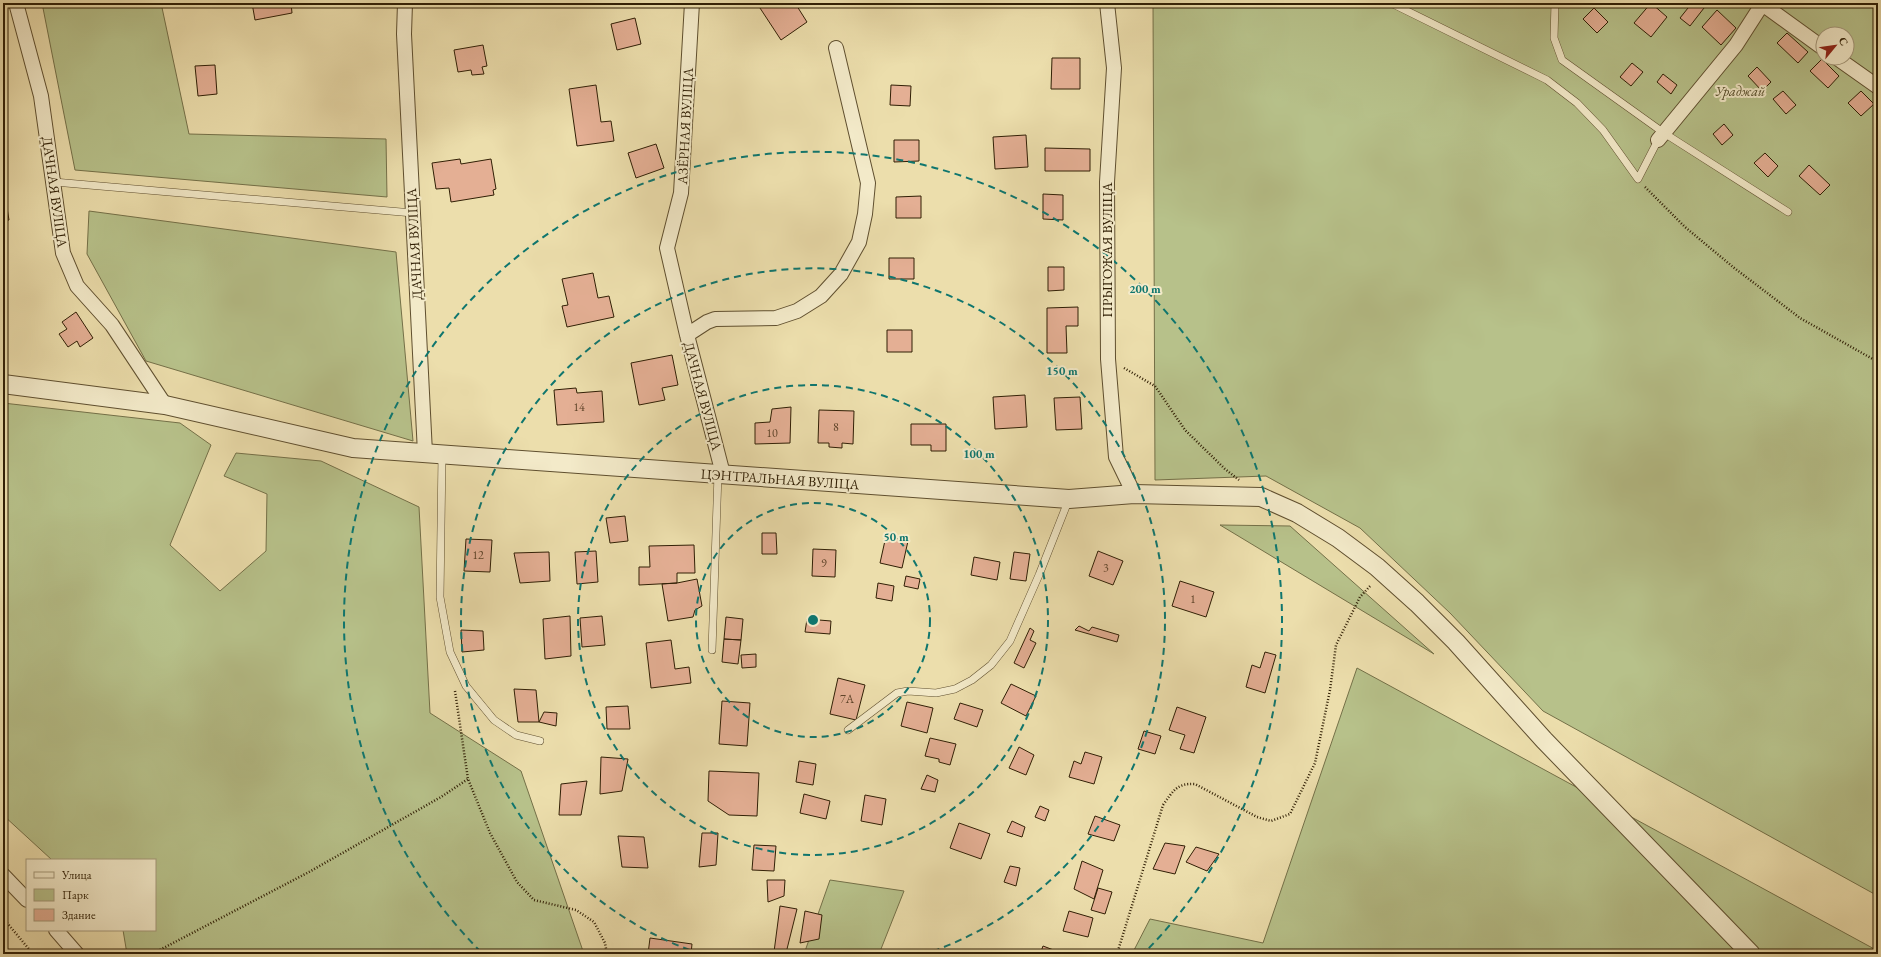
<svg xmlns="http://www.w3.org/2000/svg" width="1881" height="957" font-family="'EB Garamond',serif">
<style>
.green{fill:#b7c18a;stroke:#747048;fill-rule:evenodd}
.building{fill:#e4af94;stroke:#301f05}
.lines{fill:none;stroke-linecap:round;stroke-linejoin:round}
.service-casing{stroke:#5f4f2f;stroke-width:8}
.minor-casing{stroke:#5f4f2f;stroke-width:16}
.tertiary-casing{stroke:#5f4f2f;stroke-width:20}
.path{stroke:#301f05;stroke-width:2.5;stroke-dasharray:1 2;stroke-linecap:butt}
.service{stroke:#f3eac9;stroke-width:7}
.minor{stroke:#f3eac9;stroke-width:14}
.tertiary{stroke:#f3eac9;stroke-width:18}
.ring{fill:none;stroke:#0f766e;stroke-width:2;stroke-dasharray:7 5}
.labels{text-anchor:middle;dominant-baseline:central;stroke-width:4;stroke-linejoin:round;paint-order:stroke}
.number-label{font-size:12px;fill:#5d4329}
.park-label{font-size:14px;font-style:italic;fill:#58502d;stroke:#f3eac9}
.street-label{font-size:14px;fill:#301f05;stroke:#f3eac9}
.centre{fill:#0f766e;stroke:#f3eac9;stroke-width:2}
.ring-label{font-size:12px;text-anchor:middle;font-weight:bold;fill:#0f766e;stroke:#f3eac9;stroke-width:4;stroke-linejoin:round;paint-order:stroke}
</style>
<rect width="100%" height="100%" fill="#ecdeac"/>
<filter id="stains"><feTurbulence type="fractalNoise" baseFrequency=".005" numOctaves="4"/><feColorMatrix values="0 0 0 0 .2 0 0 0 0 .09 0 0 0 0 .02 0 0 0 .5 -.17"/></filter>
<radialGradient id="worn" r=".72"><stop offset=".6" stop-color="#630" stop-opacity="0"/><stop offset="1" stop-color="#630" stop-opacity=".3"/></radialGradient>
<path class="green" d="M42,3h119l28,131 197,5 1,58 -312,-27z
M1153,3h725v893l-335,-185 -93,-98 -90,-85 -94,-52 -111,4zM1823,34h24v24h-24z
M89,211l307,41 17,189 -267,-80 -59,-107z
M3,403l177,20 31,22 -41,100 50,46 46,-40 1,-57 -43,-18 12,-23 85,8 98,46 11,206 91,58 63,183h-457l-4,-24h32v-70h-103l-49,-45z
M1220,525l70,1 144,128z
M1357,668l521,283v3h-746l18,-35 113,24z
M830,880l74,11 -25,63h-75z"/>
<path class="building" d="M252,3h39l1,10 -37,7z
M760,3h35l12,19 -26,18 -23,-35z
M1651,3l16,14 -16,20 -17,-14z
M1692,3h6l6,5 -14,18 -10,-8z
M1594,8l14,14 -11,11 -14,-14z
M1717,10l19,18 -15,17 -19,-18z
M635,18l6,26 -24,6 -6,-26z
M1787,33l21,19 -10,11 -21,-20z
M483,45l4,21 -5,1 2,7 -12,1 -1,-5 -13,2 -4,-22z
M1052,58h28v31h-29z
M1822,59l17,17 -11,12 -18,-17z
M1632,63l11,9 -12,14 -11,-9z
M215,65l2,29 -19,2 -3,-30z
M1757,67l14,15 -9,9 -14,-15z
M1663,74l14,11 -6,9 -14,-12z
M596,85l5,37 10,-1 3,20 -37,5 -8,-57z
M891,85l20,1 -1,20 -20,-1z
M1783,91l13,14 -10,9 -13,-15z
M1861,91l13,13 -13,12 -13,-13z
M1724,124l9,11 -11,10 -9,-11z
M1026,135l2,32 -33,2 -2,-32z
M894,140h25v21l-25,1z
M656,144l8,24 -28,10 -8,-25z
M1045,148l45,1v22h-45z
M1765,153l13,13 -10,11 -14,-14z
M460,159l1,5 30,-5 5,30 -3,1 1,5 -43,7 -2,-14 -13,1 -4,-26z
M1809,165l21,20 -10,10 -21,-19z
M1043,194l20,1v25l-20,-1z
M3,196h2l4,24 -6,1z
M921,196v22h-25v-21z
M889,258h25v21h-25z
M1048,267h16v23l-16,1z
M593,273l5,25 11,-2 5,21 -47,10 -5,-21 6,-1 -6,-26z
M1078,307v19h-12l1,27h-20v-45z
M76,312l17,26 -13,9 -3,-6 -9,6 -9,-13 8,-5 -5,-7z
M887,330h25v22h-25z
M672,355l6,30 -16,3 3,12 -26,5 -8,-42z
M576,388l1,5 25,-2 2,31 -47,3 -3,-35z
M1025,395l2,32 -32,2 -2,-32z
M1080,397l2,32 -26,1 -2,-32z
M791,407l-1,36 -35,1v-21l15,-1 2,-13z
M819,410l35,1 -1,33 -11,-1v5l-13,-1v-4h-11z
M911,424h35v27h-15v-6h-20z
M625,516l3,25 -18,2 -4,-25z
M762,533h14l1,21h-15z
M886,536l22,5 -6,27 -22,-5z
M466,539l26,1 -2,32 -26,-1z
M694,545l1,28h-18v10l-38,2v-18h11l-1,-21z
M813,549l23,1 -1,27 -23,-1z
M596,551l2,31 -21,2 -2,-32z
M1098,551l25,10 -10,24 -24,-9z
M549,552l1,29 -30,2 -6,-30z
M1014,552l16,2 -4,27 -16,-2z
M974,557l26,5 -3,18 -26,-5z
M906,576l14,3 -2,10 -14,-3z
M697,579l5,27 -7,4 -2,7 -25,4 -6,-37 15,-1z
M1180,581l34,11 -8,25 -34,-11z
M878,583l16,3 -2,15 -16,-3z
M570,616l1,40 -26,3 -2,-40z
M602,616l3,29 -23,2 -2,-29z
M726,617l17,2 -2,21 -17,-1z
M807,619l24,2 -1,13 -25,-2z
M1079,626l10,5 3,-4 27,8 -2,7 -42,-12z
M1030,628l4,3 -4,9 6,3 -12,25 -10,-5z
M461,630l22,1 1,19 -22,2z
M724,639l17,1 -3,24 -16,-2z
M671,640l4,29 14,-2 2,16 -40,5 -5,-45z
M1265,652l11,3 -11,38 -19,-6 6,-22 8,3z
M756,654v13l-14,1 -1,-13z
M838,678l27,7 -9,35 -26,-6z
M1011,684l25,12 -10,20 -25,-13z
M514,689l22,1 3,32h-21z
M722,701l28,2 -3,43 -28,-2z
M907,702l26,6 -6,25 -26,-7z
M960,703l23,7 -6,17 -23,-8z
M628,706l2,23h-23l-1,-22z
M1177,707l29,10 -12,36 -14,-4 5,-14 -16,-5z
M544,712l13,1 -1,13 -17,-4z
M1144,731l17,5 -6,18 -17,-5z
M930,738l26,6 -6,21 -11,-3v-3l-14,-3z
M1019,747l15,8 -8,20 -17,-7z
M1085,752l17,5 -8,27 -25,-7 5,-16 7,3z
M601,757l27,2 -6,32 -22,3z
M799,761l17,3 -3,21 -17,-3z
M709,771l50,2 -2,43 -28,-1 -21,-14z
M927,775l11,5 -3,12 -14,-3z
M587,781l-6,34h-22l2,-31z
M804,794l26,7 -4,18 -26,-6z
M865,795l21,4 -4,26 -21,-4z
M1040,806l9,4 -4,11 -10,-4z
M1095,816l25,9 -6,16 -26,-7z
M1012,821l13,6 -3,10 -15,-5z
M959,823l31,11 -9,25 -31,-11z
M702,833h16l-2,32 -17,2z
M618,836l26,1 4,31 -26,-1z
M1165,843l20,3 -10,28 -22,-5z
M754,845l22,1 -2,25 -22,-1z
M1196,847l23,7 -12,17 -21,-9z
M1082,861l21,9 -9,29 -20,-10z
M1010,866l10,2 -4,18 -12,-4z
M767,880h18l-1,16 -16,6z
M1098,888l14,4 -7,22 -14,-4z
M780,906l17,3 -11,44 -12,-1z
M805,911l17,4 -3,24 -19,4z
M1069,911l24,7 -5,19 -25,-6z
M650,938l42,6 -1,10h-43z
M1043,946l21,8h-24z"/>
<g class="lines">
<defs>
<path id="service" d="M1391,3l156,77 30,23 26,27 35,49 20,-39
M1555,3l-1,35 8,22 102,73 124,79
M54,182l359,31
M442,455l-2,142 10,55 16,34 28,34 22,15 24,6
M712,650l6,-176
M848,730l49,-37 11,-2 28,2 19,-4 17,-9 19,-15 19,-24 29,-66 30,-76"/>
<path id="minor" d="M16,3l25,93 22,157 14,33 35,39 53,80
M405,3l-1,31 21,419
M692,3l-11,190 -14,55 20,87 36,139
M1107,3l7,65 -7,114 1,177 8,98 18,37
M1761,3l62,45
M1837,58l41,29
M1658,140l78,-95 27,-42
M687,335l20,-13 8,-3 61,-1 21,-7 24,-15 20,-22 18,-32 6,-28 3,-31 -32,-135
M3,875l24,25
M56,930l21,24"/>
<path id="tertiary" d="M3,384l162,21 188,43 716,51 65,-5 127,3 36,16 41,25 39,29 40,36 39,39 88,98 207,214"/>
</defs>
<use href="#service" class="service-casing"/>
<use href="#minor" class="minor-casing"/>
<use href="#tertiary" class="tertiary-casing"/>
<path class="path" d="M1645,187l40,40 48,40 67,51 78,44
M1124,368l31,18 30,44 40,39 14,11
M455,691l13,88 22,54 27,49 17,18 42,10 18,12 11,21 2,11
M3,918l30,36
M152,954l157,-82 132,-75 27,-18
M1117,954l46,-149c10,-14 14,-22 32,-21l62,33 14,4 19,-7 25,-51 15,-73 6,-45 24,-48 11,-12"/>
<use href="#service" class="service"/>
<use href="#minor" class="minor"/>
<use href="#tertiary" class="tertiary"/>
</g>
<g class="ring">
<circle cx="813" cy="620" r="117"/>
<circle cx="813" cy="620" r="235"/>
<path d="M701 954A352 352 0 1 1 925 954"/>
<path d="M481 952A469 469 0 1 1 1145 952"/>
</g>
<g class="labels">
<g class="number-label">
<text x="579" y="407">14</text>
<text x="836" y="427">8</text>
<text x="772" y="433">10</text>
<text x="478" y="555">12</text>
<text x="824" y="563">9</text>
<text x="1106" y="568">3</text>
<text x="1193" y="599">1</text>
<text x="847" y="699">7А</text>
</g>
<g class="park-label">
<text x="1740" y="91">Ураджай</text>
</g>
<g class="street-label">
<text transform="translate(685 126) rotate(-87)">АЗЁРНАЯ ВУЛІЦА</text>
<text transform="translate(55 192) rotate(82)">ДАЧНАЯ ВУЛІЦА</text>
<text transform="translate(414 244) rotate(-93)">ДАЧНАЯ ВУЛІЦА</text>
<text transform="translate(1107 250) rotate(-90)">ПРЫГОЖАЯ ВУЛІЦА</text>
<text transform="translate(703 396) rotate(75)">ДАЧНАЯ ВУЛІЦА</text>
<text transform="translate(780 479) rotate(4)">ЦЭНТРАЛЬНАЯ ВУЛІЦА</text>
</g>
</g>
<circle cx="813" cy="620" r="6" class="centre"/>
<g class="ring-label">
<text x="1145" y="293">200 m</text>
<text x="1062" y="375">150 m</text>
<text x="979" y="458">100 m</text>
<text x="896" y="541">50 m</text>
</g>
<rect width="1881" height="957" fill="none" stroke="#ecdeac" stroke-width="16"/>
<rect x="4" y="4" width="1873" height="949" fill="none" stroke="#301f05" stroke-width="2"/>
<rect x="8" y="8" width="1865" height="941" fill="none" stroke="#301f05"/>
<rect x="26" y="859" width="130" height="72" fill="#f3eac9" stroke="#a5997b"/>
<rect x="34" y="872" width="20" height="6" fill="#f3eac9" stroke="#a5997b"/>
<text x="62" y="879" font-size="12" fill="#301f05">Улица</text>
<rect x="34" y="889" width="20" height="12" fill="#b7c18a" stroke="#a5997b"/>
<text x="62" y="899" font-size="12" fill="#301f05">Парк</text>
<rect x="34" y="909" width="20" height="12" fill="#e4af94" stroke="#a5997b"/>
<text x="62" y="919" font-size="12" fill="#301f05">Здание</text>
<g transform="translate(1835 46) rotate(61)"><circle r="19" fill="#f3eac9" stroke="#a5997b"/>
<path d="M0-3L7 15L0 10L-7 15Z" fill="#8f2418"/>
<text y="-6" font-size="11" font-weight="bold" text-anchor="middle" fill="#301f05">С</text>
</g>
<rect width="100%" height="100%" filter="url(#stains)"/>
<rect width="100%" height="100%" fill="url(#worn)"/>
</svg>
